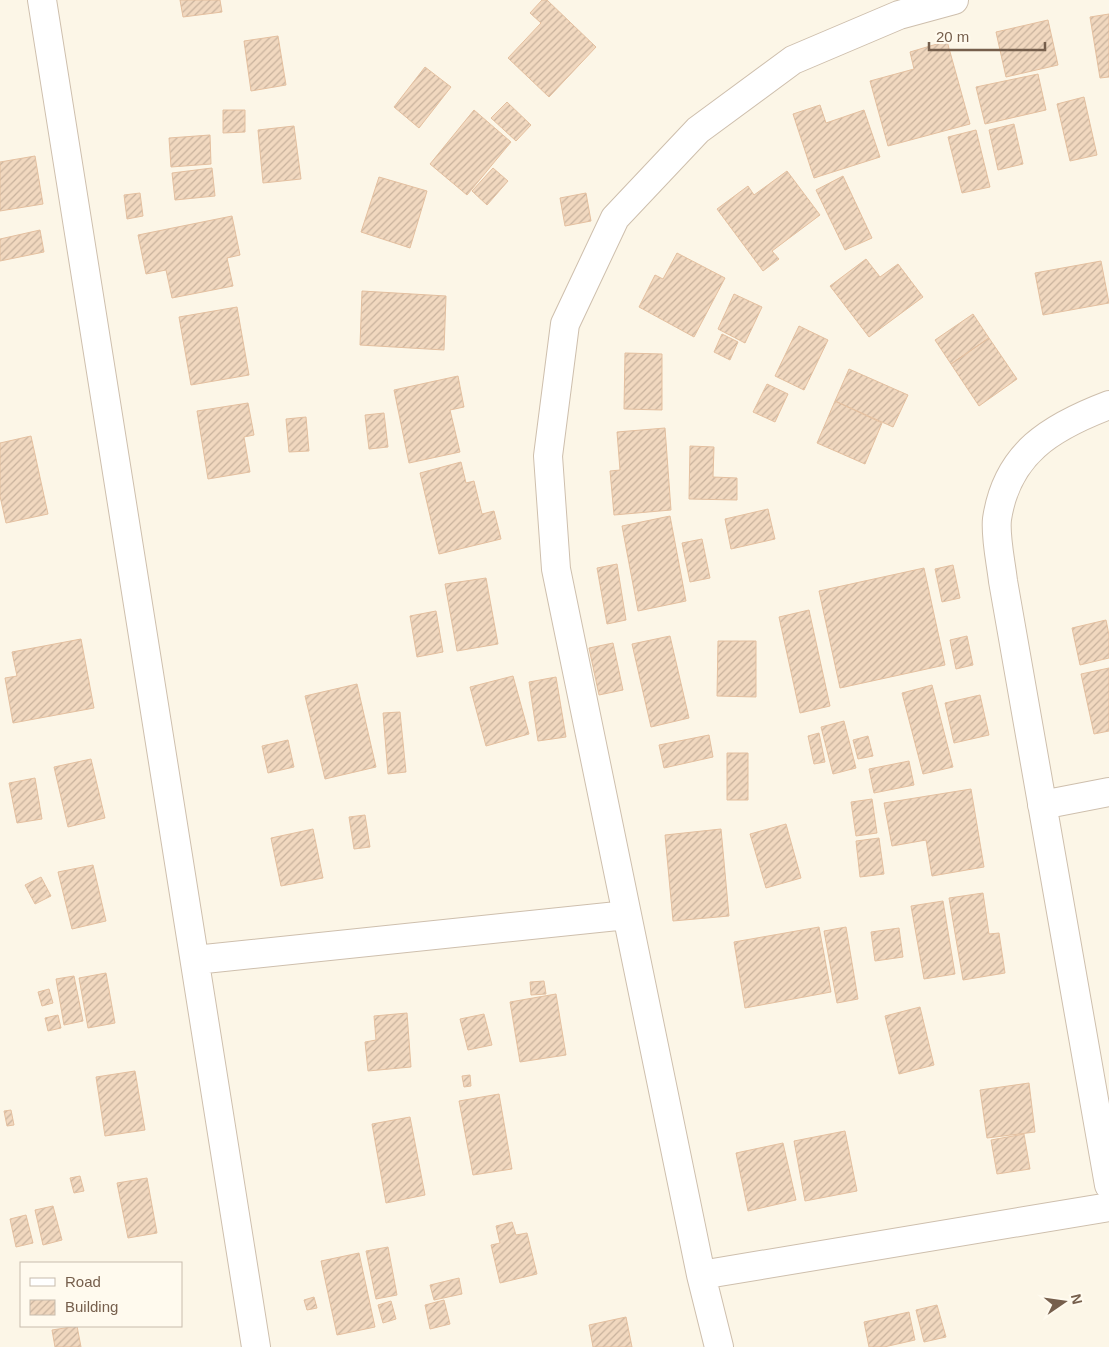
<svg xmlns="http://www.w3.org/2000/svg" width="1109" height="1347" font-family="Helvetica,sans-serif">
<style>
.building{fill:url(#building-hatch);stroke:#e4c0a0}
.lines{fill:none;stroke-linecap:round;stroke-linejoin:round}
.minor-casing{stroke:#cebfad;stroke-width:30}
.minor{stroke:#fff;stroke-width:28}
</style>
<defs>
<pattern id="building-hatch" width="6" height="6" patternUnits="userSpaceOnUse" patternTransform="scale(1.25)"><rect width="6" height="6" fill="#f1d8bf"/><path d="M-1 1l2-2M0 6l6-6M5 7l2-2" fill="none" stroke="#c8b29d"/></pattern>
</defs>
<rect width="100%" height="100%" fill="#fcf6e7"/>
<path class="building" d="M180,0h40l2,12 -39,5z
M542,0h5l49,47 -47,50 -41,-39 33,-35 -11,-10z
M1109,14v63l-9,1 -10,-61z
M1048,20l10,45 -52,12 -10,-45z
M278,36l8,49 -35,6 -7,-50z
M947,41l23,83 -82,22 -18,-65 44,-12 -4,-17z
M425,67l26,20 -32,41 -25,-21z
M1038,74l8,36 -61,14 -9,-37z
M1084,97l13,58 -27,6 -13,-57z
M507,102l24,23 -15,16 -25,-23z
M820,105l6,18 38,-13 16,47 -66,21 -21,-64z
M223,110h22v22l-22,1z
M474,110l37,32 -44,53 -37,-31z
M1014,124l9,40 -25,6 -9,-40z
M294,126l7,53 -38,4 -5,-53z
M976,130l14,57 -28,6 -14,-56z
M210,135l1,29 -40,3 -2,-29z
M35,156l8,48 -43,7v-49z
M212,168l3,28 -40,4 -3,-27z
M493,168l15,13 -21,24 -15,-14z
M787,171l33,44 -48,36 7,8 -16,12 -46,-62 31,-23 6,9z
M843,176l29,62 -27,12 -29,-60z
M379,177l48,14 -17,57 -49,-16z
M140,193l3,23 -16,3 -3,-24z
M586,193l5,28 -26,5 -5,-28z
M232,216l8,39 -13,3 6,28 -61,12 -6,-28 -20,4 -8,-39z
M40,230l4,22 -44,9v-22z
M677,253l48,25 -31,59 -55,-30 16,-32 8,4z
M866,259l14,18 18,-13 25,33 -54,40 -39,-51z
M1101,261l8,42 -66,12 -8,-42z
M362,291l84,5 -2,54 -84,-5z
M734,294l28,13 -17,36 -27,-14z
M237,307l12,68 -58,10 -12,-68z
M973,314l16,24 -38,26 -16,-24z
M799,326l29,14 -24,50 -29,-14z
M722,334l16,8 -8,18 -16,-8z
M989,338l28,41 -38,27 -28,-42z
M625,353l37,1v56l-38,-1z
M849,369l59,26 -15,32 -58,-26z
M458,376l6,31 -14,3 10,42 -51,11 -15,-73z
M767,384l21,10 -13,28 -22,-10z
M835,401l47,22 -17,41 -48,-21z
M248,403l6,32 -10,2 6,35 -42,7 -11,-68z
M384,413l4,34 -19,2 -4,-34z
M306,417l3,34 -20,1 -3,-33z
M665,428l6,82 -57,5 -4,-44 10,-1 -3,-38z
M31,436l17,78 -42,9 -6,-27v-53z
M690,446l24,1 -1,30 24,1v22l-48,-1z
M461,462l5,21 8,-2 8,33 12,-3 7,28 -62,15 -19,-81z
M768,509l7,30 -44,10 -6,-30z
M670,516l16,85 -48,10 -16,-85z
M702,539l8,39 -20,4 -8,-39z
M617,564l9,56 -19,4 -10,-56z
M953,565l7,33 -18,4 -7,-33z
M924,568l21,97 -105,23 -21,-97z
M486,578l12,66 -41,7 -12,-67z
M809,610l21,96 -30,7 -21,-96z
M436,611l7,41 -26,5 -7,-41z
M1106,620l3,15v23l-29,7 -8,-37z
M670,636l19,82 -38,9 -19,-83z
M967,636l6,29 -17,4 -6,-29z
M81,639l13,69 -81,15 -8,-45 12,-2 -5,-24z
M718,641h38v56l-39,-1z
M613,643l10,47 -24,5 -10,-47z
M1109,668v63l-15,3 -13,-60z
M513,676l16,58 -43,12 -16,-59z
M556,677l10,60 -28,4 -9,-59z
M357,684l19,83 -51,12 -20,-83z
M932,685l21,82 -30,7 -21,-81z
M980,695l9,40 -35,8 -9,-40z
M400,712l6,60 -18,2 -5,-61z
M844,721l12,47 -23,6 -12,-47z
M819,733l6,29 -11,2 -6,-28z
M709,735l4,22 -49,11 -5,-23z
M868,736l5,20 -15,3 -5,-19z
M288,740l6,27 -26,6 -6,-27z
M727,753h21v47h-21z
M91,759l14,59 -37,9 -14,-60z
M909,761l5,24 -40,8 -5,-24z
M35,778l7,41 -25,4 -8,-40z
M971,789l13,78 -52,9 -6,-36 -34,6 -8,-43z
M872,799l5,34 -21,3 -5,-34z
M365,815l5,32 -16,2 -5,-32z
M786,824l15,54 -35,10 -16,-54z
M313,829l10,49 -42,8 -10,-48z
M721,829l8,87 -56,5 -8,-86z
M879,838l5,36 -24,3 -4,-36z
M93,865l13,56 -34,8 -14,-57z
M41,877l10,19 -16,8 -10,-19z
M983,893l6,41 10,-1 6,40 -42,7 -14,-82z
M943,901l12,73 -31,5 -13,-73z
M819,927l12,65 -86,16 -11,-66z
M846,927l12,72 -21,4 -13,-72z
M899,928l4,29 -28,4 -4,-29z
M106,973l9,50 -27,5 -9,-50z
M74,976l9,45 -19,4 -8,-46z
M544,981l2,13 -15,1 -1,-13z
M49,989l4,14 -11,3 -4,-14z
M556,994l10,61 -46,7 -10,-60z
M920,1007l14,58 -35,9 -14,-58z
M407,1013l4,54 -43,4 -3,-29 11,-2 -2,-24z
M484,1014l8,31 -24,5 -8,-31z
M58,1015l3,13 -13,3 -3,-13z
M135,1071l10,59 -40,6 -9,-59z
M470,1075l1,11 -7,1 -2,-11z
M1029,1083l6,49 -48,6 -7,-48z
M499,1094l13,75 -39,6 -14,-74z
M11,1110l3,15 -7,1 -3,-15z
M410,1117l15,78 -39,8 -14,-79z
M845,1131l12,60 -52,10 -11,-60z
M1024,1134l6,35 -33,5 -6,-34z
M783,1143l13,57 -48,11 -12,-58z
M80,1176l4,15 -10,2 -4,-15z
M147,1178l10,55 -29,5 -11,-55z
M53,1206l9,34 -19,5 -8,-35z
M26,1215l7,28 -17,4 -6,-28z
M512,1222l4,13 11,-2 10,41 -37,9 -9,-38 9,-2 -4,-17z
M388,1247l9,48 -21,4 -10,-48z
M359,1253l16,74 -38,8 -16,-74z
M459,1278l3,16 -28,6 -4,-15z
M314,1297l3,11 -10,2 -3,-10z
M444,1300l6,24 -20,5 -5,-24z
M391,1301l5,18 -13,4 -5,-18z
M937,1305l9,32 -22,5 -8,-32z
M909,1312l6,28 -31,7h-15l-5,-25z
M626,1317l6,30h-39l-4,-22z
M77,1326l4,21h-26l-3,-17z"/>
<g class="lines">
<defs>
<path id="minor" d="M42,0l214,1347
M1109,405c-58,22 -102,48 -112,114 -2,17 4,44 6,62l106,604
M1042,805l67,-13
M195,960l432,-45
M701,1275l408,-68
M719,1347l-18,-72 -145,-706 -8,-113 17,-132 50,-106 83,-88 95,-70 106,-45 55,-15"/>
</defs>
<use href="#minor" class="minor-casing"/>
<use href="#minor" class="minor"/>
</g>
<rect x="20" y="1262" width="162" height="65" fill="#fffaee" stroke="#c8bcad"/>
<rect x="30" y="1278" width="25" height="8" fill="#ffffff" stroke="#c8bcad"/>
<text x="65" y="1287" font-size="15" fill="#765f4c">Road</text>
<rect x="30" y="1300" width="25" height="15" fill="url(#building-hatch)" stroke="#c8bcad"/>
<text x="65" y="1312" font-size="15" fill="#765f4c">Building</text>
<g transform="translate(1064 1302) rotate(77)" stroke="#fffaee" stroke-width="4" paint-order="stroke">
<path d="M0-4L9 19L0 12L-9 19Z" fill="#765f4c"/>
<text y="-8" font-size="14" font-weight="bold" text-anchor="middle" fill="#765f4c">N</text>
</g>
<path d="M929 42v8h116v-8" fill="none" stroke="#765f4c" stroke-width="2.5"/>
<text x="936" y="42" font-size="15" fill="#765f4c" stroke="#fffaee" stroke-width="4" paint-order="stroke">20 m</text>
</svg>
